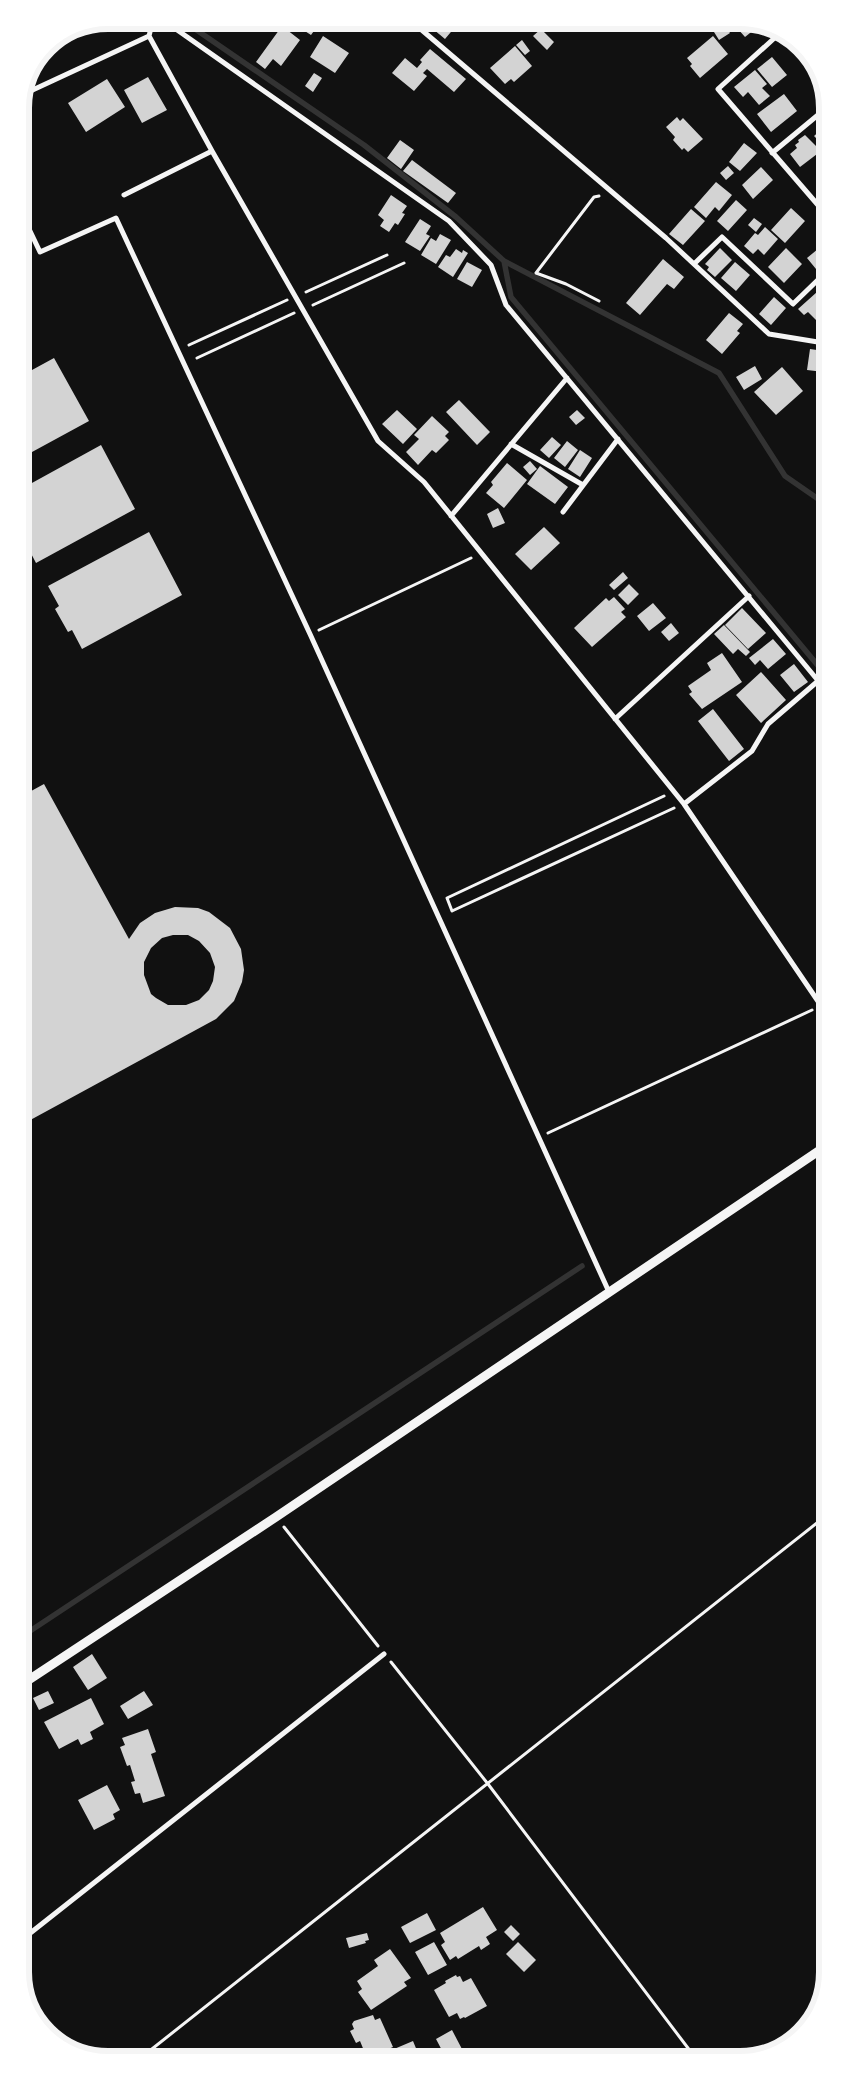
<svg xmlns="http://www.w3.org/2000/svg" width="848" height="2080" font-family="Raleway,sans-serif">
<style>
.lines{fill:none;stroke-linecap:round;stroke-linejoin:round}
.stream{stroke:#333;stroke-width:5.5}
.building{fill:#d3d3d3;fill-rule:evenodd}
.path{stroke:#f5f5f5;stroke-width:3}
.minor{stroke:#f5f5f5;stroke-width:5}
.tertiary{stroke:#f5f5f5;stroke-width:9}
.rim{fill:none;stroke:#f5f5f5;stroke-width:6}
</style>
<rect width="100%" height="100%" fill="#111"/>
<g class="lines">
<path class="stream" d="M182,20l182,125 92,72 48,44 215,112 66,103 39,27
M504,261l7,36 314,377
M24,1635l558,-369"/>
</g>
<path class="building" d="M108,20h8l1,2 -22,9 -3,-8z
M288,20h34l-11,15 -14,-9 -3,5 -10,-6z
M431,20h30l-16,19 -18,-15z
M730,20h16l9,9 -10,8z
M724,24l6,9 -11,7 -5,-8z
M282,26l18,14 -19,26 -8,-7 -8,10 -9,-7z
M541,29l13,13 -7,8 -14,-14z
M323,36l26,17 -14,20 -25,-16z
M713,36l15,18 -28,24 -10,-12 2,-2 -5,-6z
M522,40l8,11 -5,4 -9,-10z
M515,46l17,20 -18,16 -3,-3 -6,5 -15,-16z
M430,49l36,30 -12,13 -27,-23 -4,4 4,3 -13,15 -22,-18 13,-15 12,10 5,-6 -2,-2z
M772,57l15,18 -15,12 -15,-18z
M755,70l12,14 -5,4 8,8 -11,9 -11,-13 -5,5 -9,-10z
M314,73l8,5 -9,14 -8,-6z
M148,77l19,33 -25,13 -18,-33z
M107,79l18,28 -39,25 -18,-29z
M784,94l13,17 -26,21 -14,-18z
M677,117l3,4 3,-3 20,21 -15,13 -4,-4 -2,2 -9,-10 2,-3 -9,-10z
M824,127v19l-10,-10z
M805,135l16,16 -21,16 -10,-13 7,-6 -2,-3 4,-3 -1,-2z
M400,140l14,10 -13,19 -14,-11z
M744,143l13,10 -17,18 -11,-9z
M412,160l44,33 -8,10 -45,-32z
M728,166l6,7 -8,7 -6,-7z
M761,167l12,13 -20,19 -11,-14z
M716,182l16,13 -13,16 -4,-4 -9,11 -12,-11z
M391,195l16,11 -5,7 3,1 -7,11 -3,-2 -6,9 -9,-6 4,-6 -6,-5z
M736,200l11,10 -19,21 -11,-10z
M791,208l14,13 -20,22 -14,-13z
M691,209l14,12 -22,24 -14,-11z
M754,218l8,6 -6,8 -8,-7z
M420,219l11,7 -5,8 4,2 -10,15 -15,-9z
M765,227l13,12 -14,16 -6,-6 -5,5 -9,-8 11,-13 3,2z
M440,234l11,6 -15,24 -15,-9 10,-17 5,3z
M824,244v18l-8,7 -9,-11z
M720,248l12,12 -17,17 -8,-7 2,-3 -4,-3z
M786,248l16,16 -18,19 -16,-16z
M456,249l6,4 1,-3 5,3 -15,24 -15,-10 8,-12 4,2z
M663,259l21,18 -10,12 -7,-5 -27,31 -14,-12z
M467,262l15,8 -10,17 -15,-8z
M735,262l15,13 -14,16 -15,-13z
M817,292l7,7v23l-5,-5 -3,3 -8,-8 -4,3 -6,-6z
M774,297l12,11 -15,17 -12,-11z
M729,313l14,11 -6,7 3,2 -18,21 -16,-14z
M810,349l14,2v21l-17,-2z
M54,358l35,63 -68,37v-82z
M755,366l7,13 -18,11 -8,-13z
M782,367l21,24 -27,24 -22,-23z
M459,400l31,32 -13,13 -31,-33z
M397,410l20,19 -14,15 -21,-20z
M577,410l8,8 -9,7 -7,-8z
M432,416l17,16 -4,4 4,4 -13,13 -4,-3 -14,15 -12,-13 13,-13 -5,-4z
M552,437l9,8 -12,13 -9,-8z
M567,441l11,9 -13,17 -11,-9z
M101,445l34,64 -99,54 -11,-21 -4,2v-55z
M580,450l12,8 -12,19 -12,-8z
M530,461l7,8 -7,6 -7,-8z
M507,463l20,17 -23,28 -18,-15 7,-8 -2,-3z
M540,466l28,21 -13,17 -28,-20z
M498,508l7,15 -12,5 -6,-14z
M544,527l16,16 -29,27 -16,-16z
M149,532l33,63 -100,54 -10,-19 -4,2 -13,-23 4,-3 -11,-20z
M623,572l5,6 -14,12 -5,-5z
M629,584l10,10 -11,11 -10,-10z
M614,597l11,12 -4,3 5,5 -34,30 -18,-19 32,-30 3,3z
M21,600l6,10 -5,21h-1z
M653,603l13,15 -17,13 -12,-15z
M742,608l24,25 -18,16 -23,-24z
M671,623l8,10 -10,8 -8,-9z
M724,625l26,27 -4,4 -8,-7 -5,5 -19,-20z
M773,639l13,15 -18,15 -8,-9 -5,5 -6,-7z
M722,653l20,29 -40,27 -13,-15 3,-2 -4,-6 23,-16 -4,-7z
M794,664l14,18 -14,10 -14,-17z
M761,672l25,28 -25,23 -25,-28z
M713,709l31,40 -15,12 -31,-40z
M44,784l85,155 11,-16 15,-10 20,-6 23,1 11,4 21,16 11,21 3,21 -2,12 -8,19 -18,18 -193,105 -1,-328zM173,935h15l11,6 11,12 5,14 -2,14 -4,9 -10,10 -13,5h-18l-12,-7 -5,-4 -7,-19v-13l7,-14 11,-10z
M92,1654l15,24 -19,12 -15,-23z
M48,1691l6,12 -15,7 -6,-12z
M144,1691l9,14 -25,14 -8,-13z
M91,1698l13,26 -14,8 3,7 -12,6 -3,-6 -19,10 -15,-27z
M148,1729l8,23 -5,2 14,42 -22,7 -3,-10 -5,1 -4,-12 4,-1 -5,-16 -3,1 -7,-19 5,-2 -3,-7z
M107,1785l13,25 -7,4 2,5 -21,11 -16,-30z
M483,1907l14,23 -11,7 4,7 -9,6 -2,-4 -21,13 -2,-3 -6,4 -9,-15 4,-3 -5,-9z
M427,1913l9,17 -26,13 -9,-16z
M511,1925l9,9 -7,7 -9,-9z
M367,1933l2,7 -4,1 1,2 -17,5 -3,-10z
M434,1942l13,23 -19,10 -13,-23z
M518,1942l18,18 -12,12 -18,-18z
M390,1949l21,29 -7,4 3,4 -36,24 -13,-18 4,-3 -5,-8 21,-15 -4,-6z
M456,1975l1,2 3,-1 3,6 8,-4 16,28 -22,12 -1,-1 -4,2 -3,-6 -8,4 -15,-27 12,-7 -1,-2z
M373,2015l2,5 5,-2 13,29 -7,3 1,2 26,-11 7,17h-44l-1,-3 -8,3 -7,-17 -4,2 -6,-12 4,-2 -2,-5 2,-3z
M452,2030l11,21 -12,7h-5l-10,-19z"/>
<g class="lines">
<path class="path" d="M599,196l-5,1 -58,76 30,11 33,17
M306,292l81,-37
M313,305l91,-42
M189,345l98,-45
M197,358l97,-45
M319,630l152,-72
M664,796l-217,102 5,13 222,-103
M548,1133l264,-123
M284,1527l94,119
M391,1662l97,122 206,272
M138,2060l689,-545"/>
<path class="minor" d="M163,20l286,201 42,44 15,40 319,384
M410,20l256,218 103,96 55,9
M780,33l-62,56 106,123
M149,36l63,115 166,290 46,41 260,322 142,209
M24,94l125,-58 4,-16
M772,153l52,-43
M124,195l88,-44
M20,210l20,42 76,-34 194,416 299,658
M694,264l28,-27 71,67 31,-30
M511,444l72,41
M563,512l55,-73
M451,516l116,-138
M615,719l134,-123
M684,804l68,-53 16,-27 50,-43
M24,1938l360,-284"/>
<path class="tertiary" d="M24,1683l252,-166 550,-371"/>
</g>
<path d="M0 0H848V2080H0ZM108 29H740A79 79 0 0 1 819 108V1972A79 79 0 0 1 740 2051H108A79 79 0 0 1 29 1972V108A79 79 0 0 1 108 29Z" fill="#fff" fill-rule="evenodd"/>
<path class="rim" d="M108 29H740A79 79 0 0 1 819 108V1972A79 79 0 0 1 740 2051H108A79 79 0 0 1 29 1972V108A79 79 0 0 1 108 29Z"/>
</svg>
